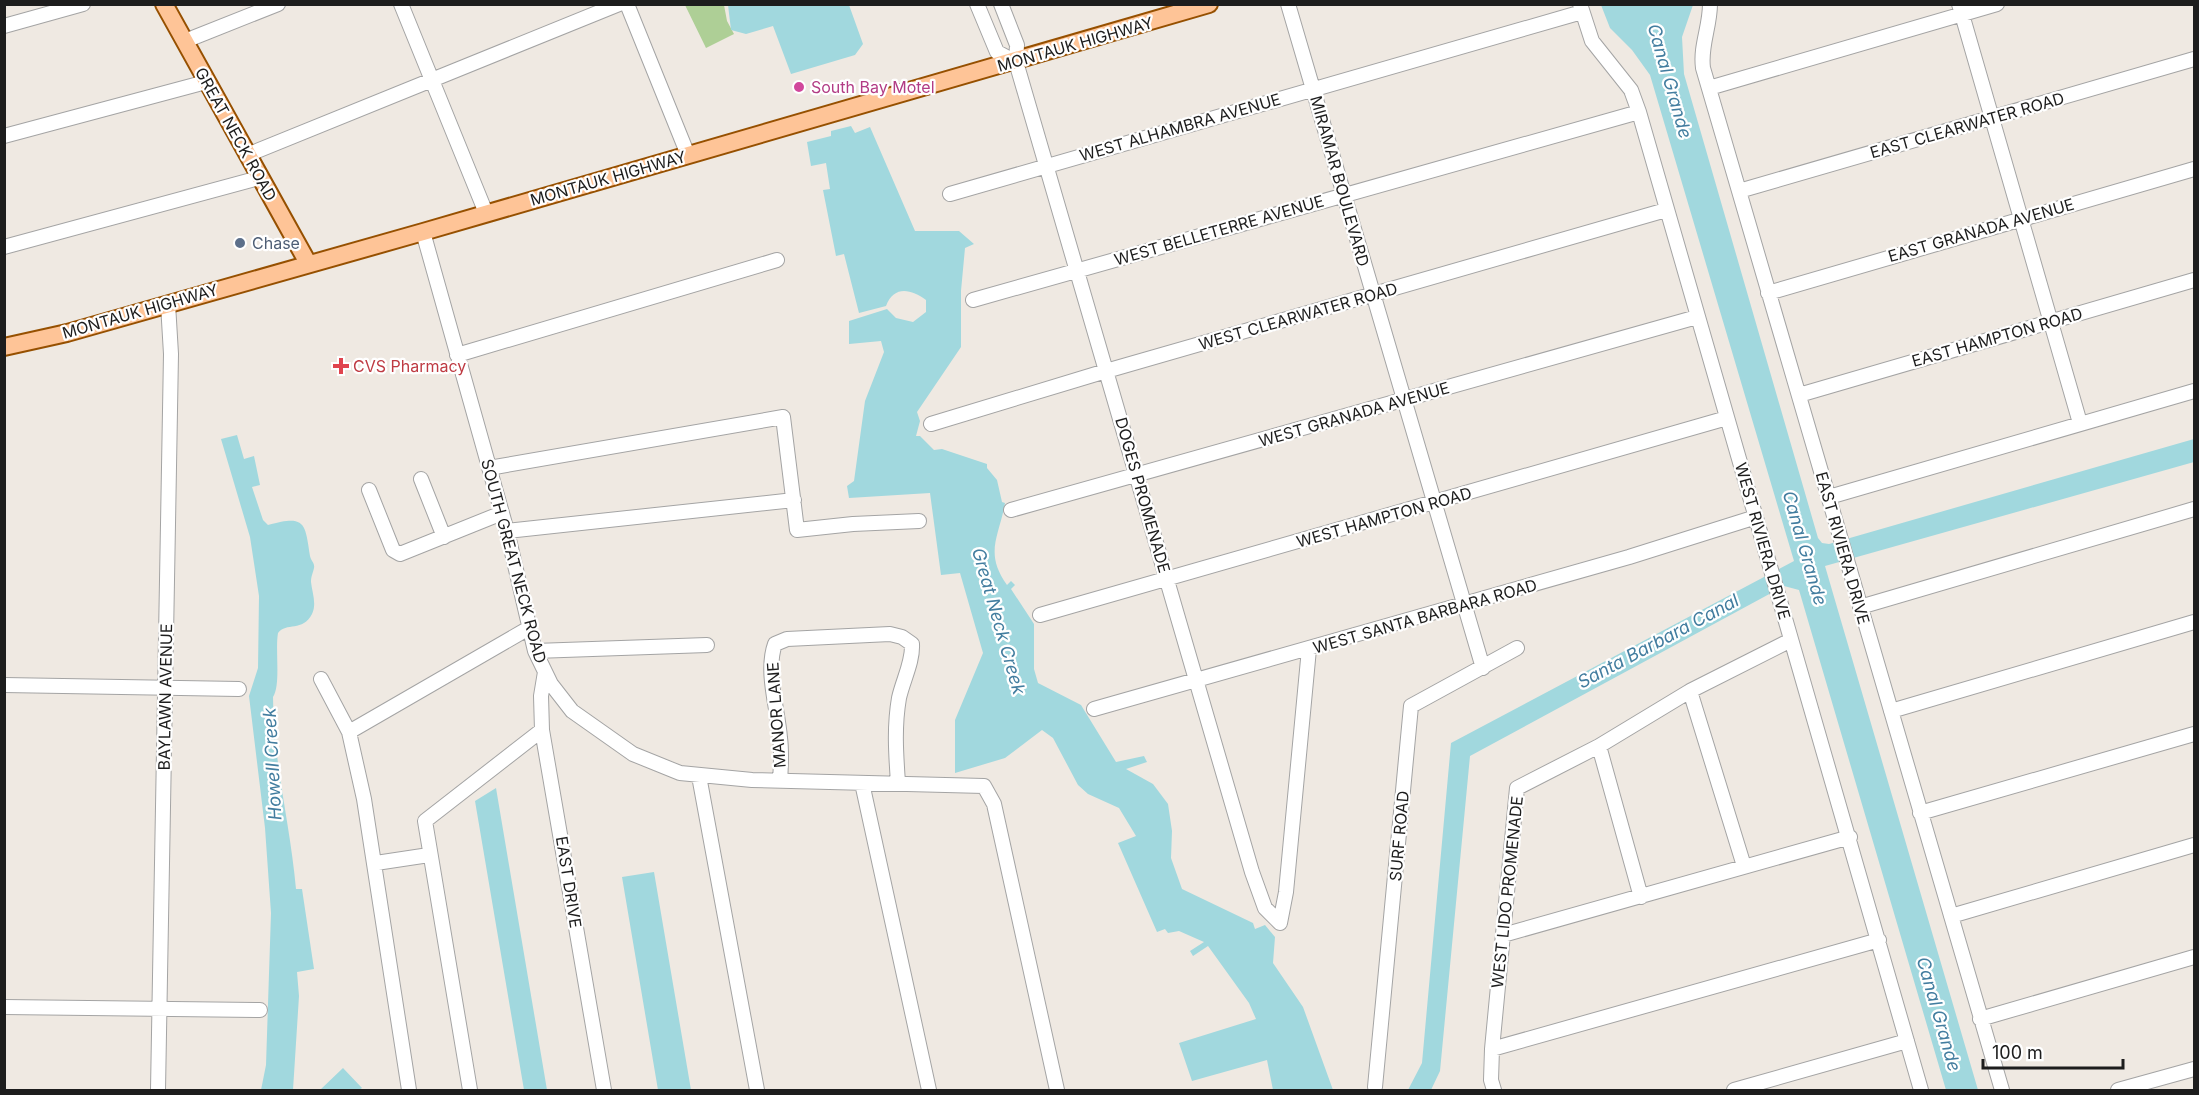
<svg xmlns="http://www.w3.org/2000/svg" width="2199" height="1095" font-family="Inter,sans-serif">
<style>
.forest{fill:#aecf96}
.water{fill:#a1d8de}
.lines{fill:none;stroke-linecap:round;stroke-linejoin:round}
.minor-casing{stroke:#a4a4a4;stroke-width:16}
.major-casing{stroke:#965000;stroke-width:20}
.minor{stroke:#fff;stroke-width:14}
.major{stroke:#fec497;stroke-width:16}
.hotel-dot{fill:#d1479c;stroke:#fff;stroke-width:2}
.service-dot{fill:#5c6f8a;stroke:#fff;stroke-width:2}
.health-dot{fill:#e0444e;stroke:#fff;stroke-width:2}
.labels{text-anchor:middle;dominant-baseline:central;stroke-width:4.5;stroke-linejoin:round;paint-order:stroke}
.street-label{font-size:16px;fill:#1d1d1d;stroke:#fff}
.hotel-label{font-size:16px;fill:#b23c85;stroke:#fff;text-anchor:start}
.service-label{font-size:16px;fill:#4e5e75;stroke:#fff;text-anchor:start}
.health-label{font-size:16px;fill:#be3a42;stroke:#fff;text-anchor:start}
.water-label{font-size:18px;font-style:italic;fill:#427d9f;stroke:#fff}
</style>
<rect width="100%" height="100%" fill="#efe9e2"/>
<path class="forest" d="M685,5h39l3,16 7,13 -28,14z"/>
<path class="water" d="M728,5h121l14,39 -8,11 -64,19 -18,-48 -27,8 -15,-4z
M1601,5h92l-11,32 2,37 134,464 4,5 7,1 365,-105v23l-369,104 153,524h-32l-147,-500 -15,-4 -314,170 -30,315 -9,19h-23l14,-27 29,-320 343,-182 -144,-486 -18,-25 -22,-22z
M851,126l4,7 15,-6 45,104h44l15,13 -9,4 -4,43v56l-44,65 3,9 -4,15h4l14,14 8,-1 45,15v4l10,12 5,22 3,1c-6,34 -21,50 2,82l4,-4 4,4 -4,4 23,35v45l4,14 43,22 35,57 28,-6 3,6 -21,7 27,15 15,20 4,27 -1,27 11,31 71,34 2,6 10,-4 10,12 -2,26 30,44 30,83h-60l-6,-30 -75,21 -13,-38 77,-24 -7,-16 -41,-57 -15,10 -3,-5 14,-9 -25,-11 -11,2 -3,-4 -8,3 -39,-89 18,-7 -17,-28 -31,-14 -10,-9 -25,-47 -11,-8 -37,28 -50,15v-53l28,-67 -23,-80 -19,2 -11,-82 -81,5 -2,-12 7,-5 11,-80 19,-49 -3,-11 -32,3v-23l38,-12 9,9 17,4 13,-10v-12c-15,-11 -32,-15 -40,6l-27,7 -15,-59 -8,2 -13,-66 7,-1 -4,-26 -15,3 -4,-24 24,-6v-5z
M237,435l7,24 10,-3 6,29 -8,2 11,33 5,5c37,-10 37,-3 42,31 1,5 5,7 4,12 -1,5 -3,8 -3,14 1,10 6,22 1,32 -9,18 -26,8 -34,19 -3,17 3,52 -5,64 0,64 17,125 23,192h6l12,80 -17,3 2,24 -6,94h-32l5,-25 5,-152 -6,-85 -16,-132 9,-28 1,-72 -9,-59 -29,-98z
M496,788l51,302h-23l-49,-289z
M654,872l37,218h-33l-36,-213z
M343,1068l19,20 -3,2h-39z"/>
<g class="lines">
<defs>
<path id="minor" d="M401,4l85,209
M627,4l61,151
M977,4l20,48 19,10
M1001,4l16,41 -1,17 236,810 13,36 15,15
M1288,4l195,664
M1580,4l12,37 39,49 8,22 282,978
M1710,4c0,23 -10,42 -7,64l299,1022
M1959,4l121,419
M4,26l79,-22
M185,41l93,-37
M1709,88l288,-84
M4,136l202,-54
M247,155l372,-151
M1739,191l455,-132
M950,194l632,-182
M423,232l84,299 28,120 16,33 21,27 61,43 47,19 72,7 232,6 10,18 63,286
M4,247l255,-69
M1768,293l426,-124
M973,300l666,-188
M457,355l320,-95
M1799,395l395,-115
M931,424l175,-53 560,-161
M489,468l294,-51 14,113 56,-6 66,-3
M421,479l23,58
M369,490l24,60 7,4 102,-41
M1829,497l365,-106
M1011,510l686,-193
M507,531l287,-31
M1860,607l334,-98
M1040,615l687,-197
M535,651l172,-6
M545,672l-4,24 1,34 62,360
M321,679l28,53 15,67 45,291
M4,685l235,4
M1690,691l54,175
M1094,709l535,-152 127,-40
M1891,711l303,-89
M349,732l180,-104
M1599,746l42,151
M699,776l58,314
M780,781c1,-15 2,-29 0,-43 -2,-29 -15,-66 -5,-94l12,-5 103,-5 12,3 10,7c1,18 -9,36 -13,54 -5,29 -3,56 -1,85
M862,783l67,307
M1920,813l274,-79
M376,863l53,-8
M1951,916l243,-71
M1280,923l6,-31 23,-243
M1503,935l347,-98
M4,1007l256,3
M1980,1019l214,-62
M1492,1049l387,-109
M1375,1087l36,-381 106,-58
M158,1090l13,-736 -3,-50
M470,1090l-45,-269 117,-91
M1494,1090l-3,-10 1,-31 25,-261 82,-42 91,-55 101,-51
M1734,1090l173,-49
M2118,1090l76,-21"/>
<path id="major" d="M164,4l144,259
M4,347l63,-14 356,-101 786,-228"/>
</defs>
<use href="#minor" class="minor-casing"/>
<use href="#major" class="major-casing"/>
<use href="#minor" class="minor"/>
<use href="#major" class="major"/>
</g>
<circle class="hotel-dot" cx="799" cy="87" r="6"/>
<circle class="service-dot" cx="240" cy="243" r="6"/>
<path class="health-dot" d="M338 357h6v6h6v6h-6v6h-6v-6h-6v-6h6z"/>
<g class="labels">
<g class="street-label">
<text transform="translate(1075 44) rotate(-16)">MONTAUK HIGHWAY</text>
<text transform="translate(1967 125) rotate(-16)">EAST CLEARWATER ROAD</text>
<text transform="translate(1180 127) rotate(-16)">WEST ALHAMBRA AVENUE</text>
<text transform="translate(236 134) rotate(61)">GREAT NECK ROAD</text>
<text transform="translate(608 178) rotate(-16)">MONTAUK HIGHWAY</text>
<text transform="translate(1340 181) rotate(74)">MIRAMAR BOULEVARD</text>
<text transform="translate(1219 230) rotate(-16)">WEST BELLETERRE AVENUE</text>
<text transform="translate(1981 230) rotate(-16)">EAST GRANADA AVENUE</text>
<text transform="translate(140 311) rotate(-16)">MONTAUK HIGHWAY</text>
<text transform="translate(1298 316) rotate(-16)">WEST CLEARWATER ROAD</text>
<text transform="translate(1997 337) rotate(-16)">EAST HAMPTON ROAD</text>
<text transform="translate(1354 414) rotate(-16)">WEST GRANADA AVENUE</text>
<text transform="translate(1143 495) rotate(74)">DOGES PROMENADE</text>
<text transform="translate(1384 517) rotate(-16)">WEST HAMPTON ROAD</text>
<text transform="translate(1763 541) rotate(74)">WEST RIVIERA DRIVE</text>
<text transform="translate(1843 548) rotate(74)">EAST RIVIERA DRIVE</text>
<text transform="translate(514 561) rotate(75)">SOUTH GREAT NECK ROAD</text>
<text transform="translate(1425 616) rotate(-16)">WEST SANTA BARBARA ROAD</text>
<text transform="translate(165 697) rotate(-89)">BAYLAWN AVENUE</text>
<text transform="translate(776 715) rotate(-94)">MANOR LANE</text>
<text transform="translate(1399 836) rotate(-85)">SURF ROAD</text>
<text transform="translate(569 882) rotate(81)">EAST DRIVE</text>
<text transform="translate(1507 892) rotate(-84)">WEST LIDO PROMENADE</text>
</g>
<g class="hotel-label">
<text x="811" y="87">South Bay Motel</text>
</g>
<g class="service-label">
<text x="252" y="243">Chase</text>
</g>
<g class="health-label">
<text x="353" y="366">CVS Pharmacy</text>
</g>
<g class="water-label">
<text transform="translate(1670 81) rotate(74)">Canal Grande</text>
<text transform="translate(1805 548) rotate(74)">Canal Grande</text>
<text transform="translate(999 621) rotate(74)">Great Neck Creek</text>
<text transform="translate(1658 641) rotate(-28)">Santa Barbara Canal</text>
<text transform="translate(272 764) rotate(-93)">Howell Creek</text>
<text transform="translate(1939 1014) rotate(74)">Canal Grande</text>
</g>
</g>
<rect width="2199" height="1095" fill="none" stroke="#1d1d1d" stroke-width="12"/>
<path d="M1983 1059v9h140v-9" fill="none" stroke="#1d1d1d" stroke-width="3"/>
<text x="1992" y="1059" font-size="18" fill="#1d1d1d" stroke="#ffffff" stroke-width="4.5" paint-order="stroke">100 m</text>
</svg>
